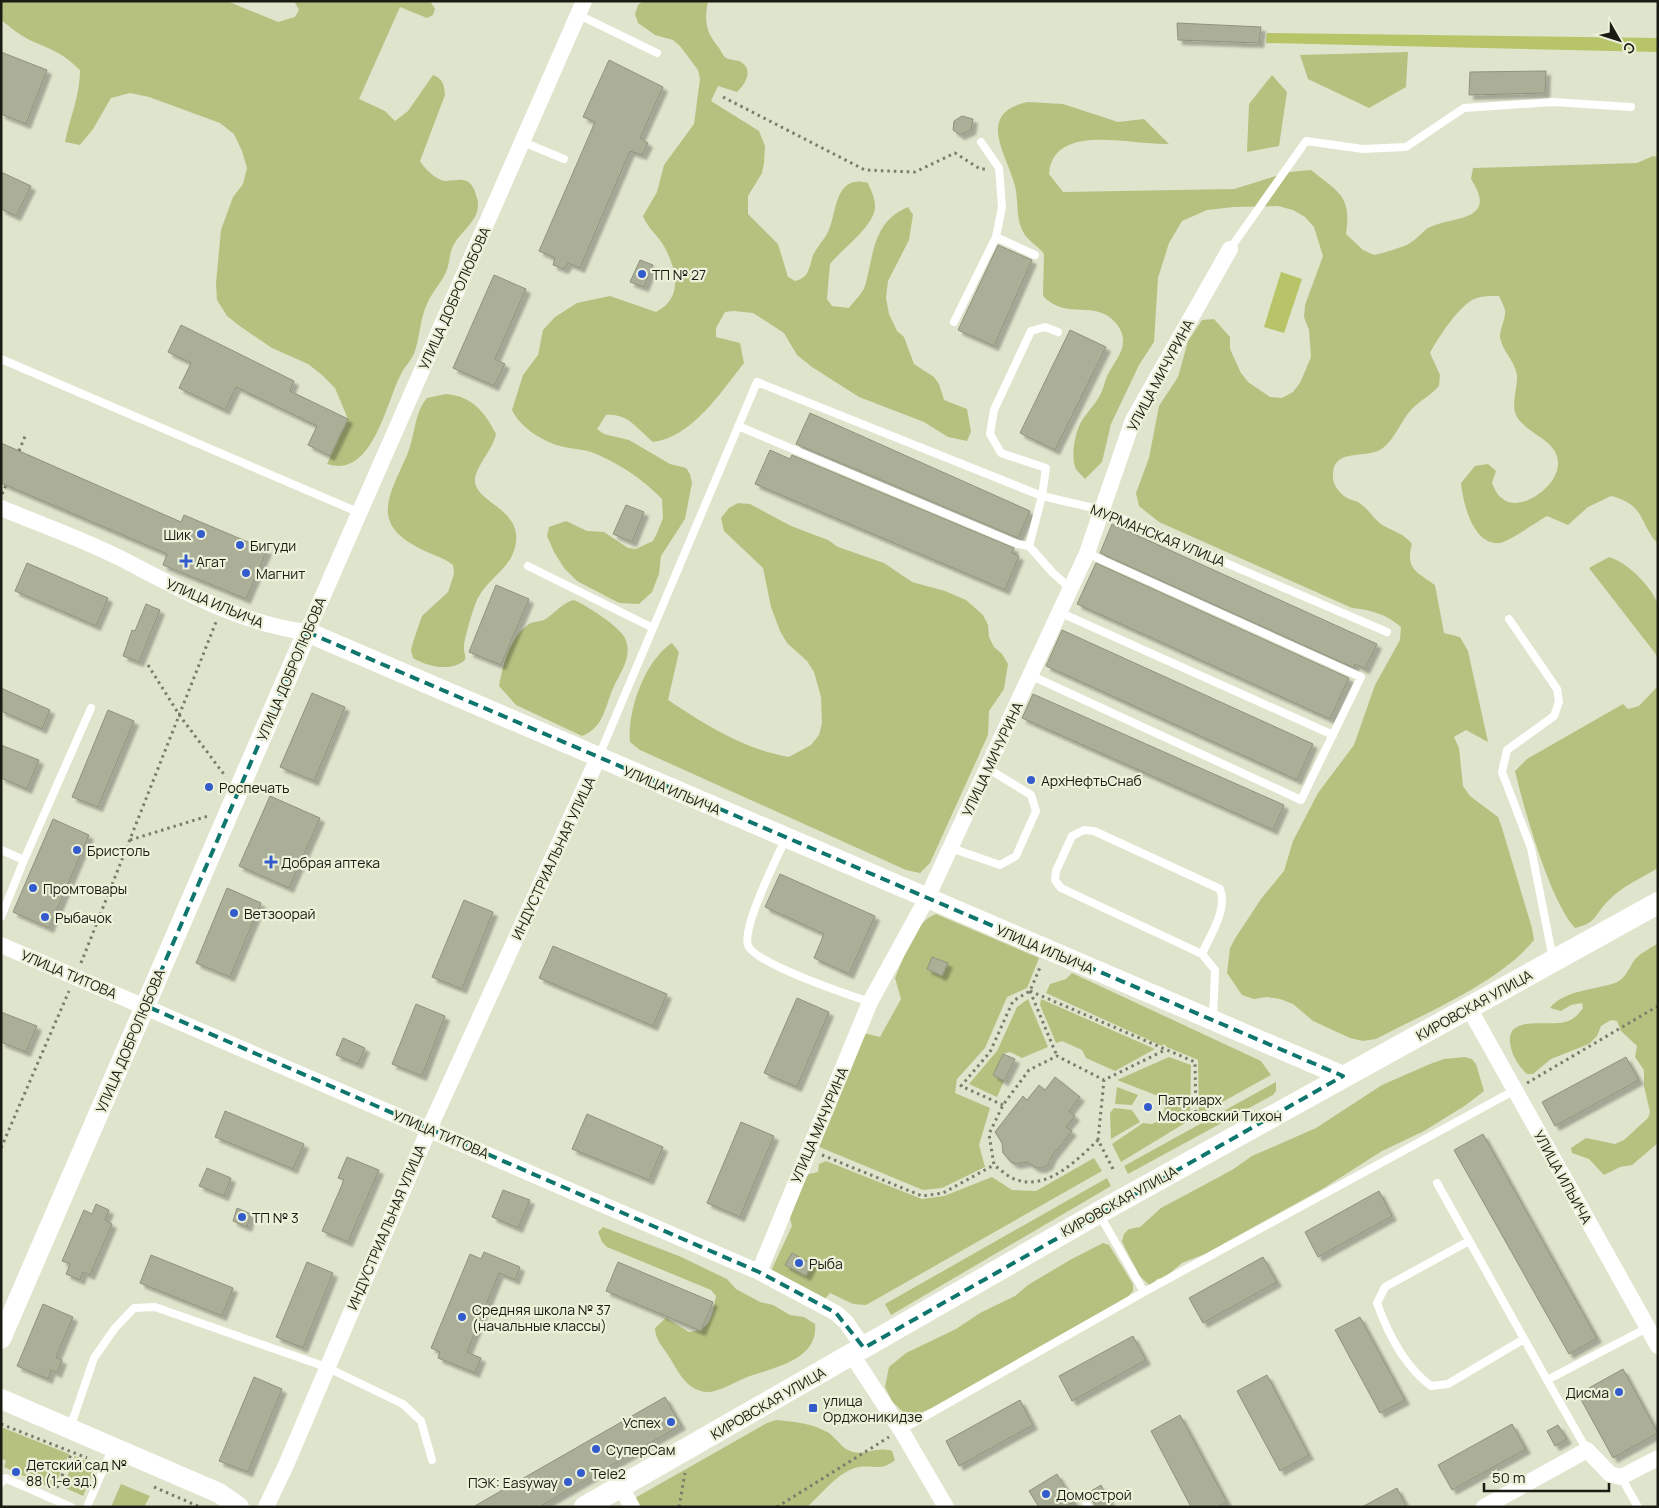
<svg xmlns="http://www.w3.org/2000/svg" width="1659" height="1508" font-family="Manrope,sans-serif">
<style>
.green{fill:#b6c180}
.water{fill:#b7c467}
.building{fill:#abaf98;stroke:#8f937d;filter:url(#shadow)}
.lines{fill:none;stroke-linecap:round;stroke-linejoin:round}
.path{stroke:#797d6c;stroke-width:3;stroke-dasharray:2.5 4;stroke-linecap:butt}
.service{stroke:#fff;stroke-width:8}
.minor{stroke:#fff;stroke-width:16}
.tertiary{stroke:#fff;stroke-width:20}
.secondary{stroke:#fff;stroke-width:22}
.marked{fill:none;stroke:#0f766e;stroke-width:4;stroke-dasharray:10 6;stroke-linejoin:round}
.poi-dot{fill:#345bcb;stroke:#ecf1d9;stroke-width:2}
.labels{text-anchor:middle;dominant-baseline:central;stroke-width:4.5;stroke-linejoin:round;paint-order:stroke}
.poi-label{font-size:14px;fill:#1a1c13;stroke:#ecf1d9;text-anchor:start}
.street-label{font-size:14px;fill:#1a1c13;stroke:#ecf1d9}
</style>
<defs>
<filter id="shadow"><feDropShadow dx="4.5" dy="4.5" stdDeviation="1" flood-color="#0004"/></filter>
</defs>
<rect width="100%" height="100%" fill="#dfe4cc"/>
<path class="green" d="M1,1h226l51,21 17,-5 4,-7 -5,-9h136l5,8 -2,6 -6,3 -27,-11 -41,92 26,12 10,10 13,-10 25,-36c10,4 11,9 12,20l-25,66c4,7 17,20 26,20 16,-1 25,-6 31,17 6,21 -16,32 -24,48 -4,8 -3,17 -7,26 -5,11 -14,20 -19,32 -7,15 -7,32 -12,47 -3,9 -10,15 -14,23 -15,28 -28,105 -74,90l21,-45 -13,-31 -13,-13 -14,-11 -36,-16 -31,-21 -14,-11 -10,-16 -1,-17 5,-53 12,-33 10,-13 4,-16 -5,-17 -8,-17 -14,-11 -71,-26 -19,-4 -19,5 -18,31 -13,16 -15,-3c5,-25 15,-46 15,-72 -18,-17 -25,-19 -46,-28 -12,-5 -23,-14 -33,-22z
M643,1h65c-4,21 -2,31 11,47 2,3 4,8 7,10 4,2 11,2 15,4 13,8 4,23 -4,30l-19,-6 -7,15 48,30 6,15 -1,17 -2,10 -14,23v18l30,30 10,33 7,4c14,-3 14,-13 18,-26 4,-8 11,-15 15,-23 9,-18 6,-59 40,-49 3,7 7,15 7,23 1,19 -34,44 -45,58l-3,35 5,7 17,2c5,-7 13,-14 16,-22 9,-31 7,-64 43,-79l5,8 -4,25 -21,41 -2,17 3,16 8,17 7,6 10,27 20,13 5,7 5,16 23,9 4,23 -4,9 -19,-4 -24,-15 -65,-25 -47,-30 -15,-12 -13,-22 -31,-20 -19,-2 -9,1 -9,16v9l24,6 4,20c-22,28 -53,75 -91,79 -16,-13 -25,-29 -47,-27l-9,14 7,5 25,6 41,24 16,4 4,6 2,9 -7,36 -24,37 -2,18 -7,18 -13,12 -20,-1 -42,-22 -13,-13 -10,-16 -7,-16 2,-9 17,-6 21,10 17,1 24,16 8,1 17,-8 4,-8 6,-15 -1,-19c-19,-20 -45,-37 -71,-47 -9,-3 -18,-3 -27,-5 -19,-4 -44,-19 -52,-37l11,-35 15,-20 5,-25 12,-13 22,-14 33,-7 46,16c27,-14 21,-41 9,-64 -6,-12 -17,-19 -22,-32l14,-24 7,-27 30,-41 6,-45 -2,-9 -18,-24 -7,-6 -18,-5 -17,-12 -3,-9 3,-9z
M1408,52l-2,35 -37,21 -61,-29 -8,-24z
M1272,75l15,17 -8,54 -32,6 2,-48z
M1028,102l35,2 55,18 26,-3 25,25c-35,2 -116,-23 -120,30l14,18 171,-3 55,-17 22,-2c27,22 41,25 35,64l17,16 11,5c6,-1 33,-9 36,-12 7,-4 12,-11 18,-15 22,-12 72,-5 43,-49l2,-11 164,-5 16,-7 5,1v387c-20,-22 -12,-39 -47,-48l-23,11 -20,18 -21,-9c-9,5 -39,26 -47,27 -27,3 -37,-40 -39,-60l14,-17 13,-2 8,7 -4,12c3,7 6,14 14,18 19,9 52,-16 52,-37 1,-24 -30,-29 -41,-47 -7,-12 1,-28 0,-42 -2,-14 -15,-24 -17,-38 0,-9 6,-18 5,-27 -1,-4 -4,-10 -6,-14 -9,0 -18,-1 -27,4 -15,9 -34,38 -42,53l10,22 -1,11c-9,10 -20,15 -29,25 -10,12 -14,26 -27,37 -15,12 -48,-1 -50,25 -1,10 4,17 11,23 4,3 9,4 14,6 10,6 16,18 26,24 11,6 19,7 28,18 -7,25 5,28 23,41l9,48 16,4 8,14 20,91 -22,-12 -12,7 5,11 4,38 7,10 28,21 4,11 30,100 2,12c-35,43 -109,73 -158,99l-13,2 -13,-3 -37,-17 -20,-17 -13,-5 -13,-2 -13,2 -12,-4 -15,-22 3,-25 6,-11 25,-38 23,-28 9,-30 25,-48 36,-48 21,-60 25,-45 1,-13c-15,-13 -30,-17 -49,-19l-193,-86 -20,-16 -3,-13 13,-35 10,-52 19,-29 10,-36 14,-21 12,-1 16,18v12l11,24 7,9 22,15 12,1 11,-6 7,-9 11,-26 -2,-27 -5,-13 1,-12 18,-49 -9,-29 -9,-10 -12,-7 -15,-4 -44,1 -27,3 -25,11 -13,22 -11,35 -4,64 -15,23 -28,59 -9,38 -17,17c-3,-4 -9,-8 -10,-12 -4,-13 0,-37 8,-48 6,-9 15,-18 19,-28 2,-5 3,-10 5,-15 10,-19 26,-33 8,-54 -21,-23 -48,-1 -72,-26l1,-42c-5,-7 -14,-12 -19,-19 -10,-14 -6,-33 -10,-49 -7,-30 -41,-73 13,-84z
M446,394c26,2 39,18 50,40 -3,16 -22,34 -21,48 3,21 45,27 41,60 -3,26 -27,35 -38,56 -4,7 -15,44 -14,51 0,4 2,6 1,11 -14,12 -37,7 -52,-2l-2,-8 2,-8 9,-26 26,-24 6,-18 -1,-9c-11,-9 -23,-10 -34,-17 -50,-26 -29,-53 -12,-93 8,-18 7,-42 20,-57z
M738,503l12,1 41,22 37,14 10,7 46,16 28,19 33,9 21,9 17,15 5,10 1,12 5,10 8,7 6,10 -4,25 -15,22 -1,24 -58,128 -10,10 -14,-3 -266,-120 -10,-8c-3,-31 15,-82 42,-99l7,9 -11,48c38,25 75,49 121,57l22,-12 8,-10 3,-12 -1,-26 -7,-25 -7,-11 -20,-18 -7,-12 -9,-24 -8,-39 -39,-37 -3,-13 8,-10z
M1609,557c19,6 40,27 48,45 2,7 1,44 1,55l-69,-89z
M573,600c11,3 48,28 52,38 8,18 -4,33 -11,48 -9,19 -9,41 -32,50l-66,-31 -17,-19c4,-22 11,-49 30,-62 5,-3 10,-2 15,-4 10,-6 17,-16 29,-20z
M1658,686v182c-17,10 -37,19 -50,33 -14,14 -11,22 -33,27 -25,-27 -51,-119 -60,-157l12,-12 96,-55 5,5 11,-3z
M936,914l103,44 -12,30 -20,9 -22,51 -28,31 -2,14 35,15 -11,37 6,22 -43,21 -19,2 -106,-44 47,-113 16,4 21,-38 -6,-21c9,-19 19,-57 41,-64z
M1658,943v200l-26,22 -12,2 -16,8 -15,-16 -17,-6 -1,-5 15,-10 29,6 9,-4 24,-22 2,-6 -6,-26v-16l-9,-13 2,-11 -16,-15 -4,-10 -6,-1 -10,6 -4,10 -8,8 -38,15 -18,15h-6c-7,-6 -14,-17 -16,-26 -9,-35 36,-21 54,-26 8,-2 13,-7 18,-14l-1,-5 -11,2 -10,6 -11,-3c14,-18 45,-18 65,-25 9,-3 14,-14 18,-21 6,-9 17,-13 25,-19z
M1072,973l189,88 10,14 -72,40 -1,-55 -31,-13 -3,-3 -2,2 -116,-53 4,-9 16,-5z
M1028,999l20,48 -26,11 -12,-6 -7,2 -10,21 11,6 -7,16 -28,-13 28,-33 20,-44z
M1041,999l114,50 -40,22 -29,-13 -4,-8 -20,-9 -6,2 -16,-38z
M1169,1057l22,8 -1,55 -69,42 -9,-18 31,-21 9,1 8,-4 5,-12 -7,-12 -41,-16z
M1465,1057l7,2 4,5 8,27 -18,14 -42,26 -42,20 -58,37 -119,66 -23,9 -18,15 -7,1 -6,8 -11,-11 -15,-28 -3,-7 2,-7 5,-5 11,-2 21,-19 71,-38 20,-14 64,-28 66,-43 48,-21 14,-5z
M1276,1082v9l-3,4 -145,79 -4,-8z
M1117,1087l21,8 -6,10 -17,-1z
M1114,1108l18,2 8,12 -29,17 -1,-26z
M1094,1158l8,13 -236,134 -13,-1 -23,-11 -5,6 -55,-26 22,-47 -2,-8 14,-39 5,-5 9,-2 1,-8 7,-3 96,38 22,-3 48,-19 20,13 24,1z
M1107,1178l4,8 -220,129 -6,-11z
M603,1227l76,29 48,23 9,10 24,13 13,3 17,10 14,2 11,7c4,37 -45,44 -70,54 -12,5 -27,15 -40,14 -20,-3 -28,-23 -37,-37 -6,-9 -13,-16 -13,-27l11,-10 23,14c23,-2 23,-17 27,-36l-5,-6 -104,-43 -5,-5 -4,-10z
M1103,1243l6,2 24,39v7l-10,11 -188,105 -15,6h-16l-12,-12 -7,-14 4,-20 17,-14 50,-24 24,-16 35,-17 13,-11 42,-25z
M776,1420c19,2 36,3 53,13 8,6 14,17 24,19 15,3 22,-6 39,-1l3,9c-15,13 -23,3 -40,8 -19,6 -33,26 -48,39h-167l-5,-9 132,-75z
M1,1427l68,27 -16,35 -49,-22 2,-6 -5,-3z
M75,1456l21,10 -13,30 -20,-9z
M121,1484l29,12 -6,11h-33z"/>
<path class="water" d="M1267,33l391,5v14l-392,-9z
M1281,272l21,7 -18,54 -20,-6z"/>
<path class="building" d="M1177,23l84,4 -2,16 -81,-3z
M1,52l46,18 -21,54 -25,-10z
M609,60l54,27 -23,51 8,5 -6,12 -12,-4 -50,117 -12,-5 -4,6 -11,-4 2,-7 -16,-7 56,-129 -12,-5z
M1546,71l-1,22 -76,2 1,-23z
M962,116l11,3 -2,11 -11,5 -7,-5 1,-9z
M1,172l30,14 -15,30 -15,-7z
M998,245l34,15 -38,86 -36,-16z
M640,260l13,5 -9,22 -14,-5z
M494,275l32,14 -31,70 10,5 -11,22 -41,-18z
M181,325l113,56 -4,10 58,28 -18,37 -22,-11 9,-19 -81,-39 -11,23 -46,-22 12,-25 -23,-11z
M1070,330l36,17 -51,103 -35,-17z
M810,413l220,98 -12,27 -222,-94z
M1,443l180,79 3,-7 83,35 -21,49 -83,-34 4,-11 -166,-71z
M770,450l20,9 2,-4 222,93 -2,5 7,3 -14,34 -250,-106z
M626,505l18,7 -12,30 -19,-8z
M1112,524l265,120 -12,25 -10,-5 -1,4 -254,-115z
M27,563l81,35 -12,28 -81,-35z
M1096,563l253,115 -19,41 -253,-115z
M496,585l33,14 -28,66 -32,-13z
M146,604l14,6 -21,52 -16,-6 9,-26 3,1z
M1062,630l251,114 -16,36 -251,-114z
M1,688l49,22 -8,19 -41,-18z
M312,693l33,14 -31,74 -34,-14z
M1033,694l251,111 -11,25 -251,-112z
M108,710l26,11 -36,86 -26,-10z
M1,745l38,15 -12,29 -26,-11z
M270,796l50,22 -31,70 -50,-22z
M53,819l36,16 -40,93 -36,-16z
M780,874l95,42 -26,58 -35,-16 10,-24 -59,-27z
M227,888l34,15 -31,74 -34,-14z
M464,900l29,12 -31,77 -30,-12z
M553,946l114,48 -14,32 -114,-48z
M932,957l16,6 -6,13 -15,-7z
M797,998l32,14 -32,75 -33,-14z
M416,1004l29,12 -23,60 -30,-12z
M1,1012l36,14 -11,26 -25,-10z
M343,1038l22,10 -7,16 -22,-9z
M1003,1054l12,5 -11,22 -11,-6z
M1626,1057l13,23 -84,46 -13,-24z
M1055,1077l25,20 -11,14 6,5 -9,11 6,4 -20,25 -4,9 -6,3h-6l-9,-6 -11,2 -5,-2 -8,-9 -1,-10 -7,-11 28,-36 4,4 12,-15 6,5z
M225,1111l79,33 -11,25 -78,-32z
M587,1114l76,33 -14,33 -77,-31z
M741,1122l33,14 -34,81 -33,-14z
M1483,1134l114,204 -28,16 -115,-204z
M347,1157l32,13 -31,72 -26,-11 22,-51 -6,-2z
M207,1168l24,10 -7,18 -25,-10z
M503,1190l27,10 -12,28 -26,-11z
M1379,1191l13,25 -74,41 -13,-25z
M96,1204l13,6 -4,10 7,4 -22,51 -7,-3 -3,8 -14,-6 4,-10 -8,-3 22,-51 8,4z
M237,1208l14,6 -4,13 -14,-6z
M484,1252l36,15 -5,13 -16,-7 -32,79 14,6 -6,15 -37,-15 2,-6 -9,-4 39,-94 11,5z
M792,1253l20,11 -6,12 -21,-11z
M151,1255l82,33 -11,28 -82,-33z
M1263,1257l14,25 -74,41 -14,-25z
M307,1262l26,11 -30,75 -27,-11z
M618,1262l95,40 -12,29 -95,-40z
M43,1304l30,13 -17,40 6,3 -5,13 -6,-3 -3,9 -31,-13z
M1360,1317l45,83 -25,13 -45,-83z
M1133,1336l13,24 -74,41 -13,-25z
M1623,1369l35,64 -45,25 -35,-64z
M1267,1375l42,80 -29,16 -43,-80z
M254,1377l28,12 -34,83 -29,-11z
M665,1397l16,28 -76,44 -66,38h-66z
M1020,1400l13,25 -74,41 -13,-25z
M1180,1415l47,87 -10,5h-26l-40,-76z
M1512,1424l14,25 -74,41 -14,-25z
M1558,1425l9,14 -12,7 -8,-15z
M1057,1474l17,28 -8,5h-27l-10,-16z
M1101,1485l12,22h-17l-8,-14z
M1397,1488l10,19h-45z"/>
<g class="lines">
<path class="path" d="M723,97l142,73 50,2 40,-19 25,16h6
M19,451l7,-17
M2,494l4,-9
M148,665l32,51 46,61
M130,840l78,-24
M81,963l135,-341
M1030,991l165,71 1,60
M1030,991l27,65
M1527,1083l131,-77
M1003,1105l-42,-19 29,-34 23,-51 17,-10 11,-26
M1098,1140c-21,20 -50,50 -81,40 -8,-2 -16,-10 -23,-15l-5,-31 14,-29 26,-35 28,-14 47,24
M1,1148l68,-157
M822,1155l100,41 21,-3 51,-28
M1113,1169l-15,-29 6,-60 61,-30
M1,1424l86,34
M154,1487l46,20
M57,1488l15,-36
M679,1507l6,-34
M777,1507l112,-70"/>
<path class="service" d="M579,15l78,38
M523,142l41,17
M981,142l18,26 3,39 -6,30
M1230,249l76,-108 57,8 43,-2 58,-39 89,-6 78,5
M954,322l42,-85 39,18
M1058,332l-13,-5 -14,4 -37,79 -4,24 11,19 45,15 -4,28 -13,50 24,27 17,15
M1,359l359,154
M738,426l280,118 11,2
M528,566l125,62
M1059,612l274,123
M1509,619l48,70 2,13 -5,14 -47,34 -5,22 29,76 22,111
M1030,675l271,125 60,-123 -274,-124
M599,756l158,-374 285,114 60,14 285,122
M786,838c-9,19 -44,89 -38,107 5,18 101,50 122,57
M951,848l49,17 16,-9 20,-45 -5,-16 -44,-27
M1,850l23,10 -23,57
M24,860l67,-152
M1202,954c8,-19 26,-44 18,-65l-126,-58 -10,-1 -12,6 -16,35 -1,9 6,8 141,66 13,16 -2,49
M1437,1183l110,197
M1099,1214l45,78
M1469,1241l-84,46 -8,16c11,31 27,63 54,83l17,-2 76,-45
M70,1428l24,-70 21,-30 19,-20 21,-1 171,60 77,37 18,17 11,39
M901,1430l243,-138 371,-202
M1587,1450l-40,-70 100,-52
M1621,1477l17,30
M1,1483l4,-5 66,29
M1085,1500l3,7
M87,1507l25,-58"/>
<path class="minor" d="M1,508c41,17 84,32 123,52 58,30 117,64 183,72l277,-631
M1,945l758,327 77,41 10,9 18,26
M1469,1008l189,338
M759,1272l111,-270 57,-104 160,-345 46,-133 97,-171
M852,1355l49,75 45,77
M621,1487l11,20
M266,1507l20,-42 143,-336 169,-371
M1484,1507l103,-57 23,24 11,3 37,-19"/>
<path class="tertiary" d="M1,1339l306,-707 1036,444
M1,1399l218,94 20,14"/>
<path class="secondary" d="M585,1507l513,-294 560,-310"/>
</g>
<path class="marked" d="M307,632l1036,444 -479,272 -28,-35 -77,-41 -613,-266z"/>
<g class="poi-dot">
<circle cx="642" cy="274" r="5"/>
<circle cx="201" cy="534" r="5"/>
<circle cx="240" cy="545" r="5"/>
<path d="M183.5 553.5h5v5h5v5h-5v5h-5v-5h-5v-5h5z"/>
<circle cx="246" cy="573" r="5"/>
<circle cx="1031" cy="780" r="5"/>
<circle cx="209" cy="787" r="5"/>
<circle cx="77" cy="850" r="5"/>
<path d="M268.5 854.5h5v5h5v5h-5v5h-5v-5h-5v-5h5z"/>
<circle cx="33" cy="888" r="5"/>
<circle cx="234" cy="913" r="5"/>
<circle cx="45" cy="917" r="5"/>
<circle cx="1148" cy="1107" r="5"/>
<circle cx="242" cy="1217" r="5"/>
<circle cx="799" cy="1263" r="5"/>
<circle cx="462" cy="1317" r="5"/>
<circle cx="1619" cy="1392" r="5"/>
<rect x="808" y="1403" width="10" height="10" rx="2.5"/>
<circle cx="671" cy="1422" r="5"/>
<circle cx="596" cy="1449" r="5"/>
<circle cx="16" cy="1472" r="5"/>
<circle cx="581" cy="1473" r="5"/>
<circle cx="568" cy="1482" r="5"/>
<circle cx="1046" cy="1494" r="5"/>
</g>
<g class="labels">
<g class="poi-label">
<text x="652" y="274">ТП № 27</text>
<text x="191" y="534" text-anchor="end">Шик</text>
<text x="250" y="545">Бигуди</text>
<text x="196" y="561">Агат</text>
<text x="256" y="573">Магнит</text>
<text x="1041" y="780">АрхНефтьСнаб</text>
<text x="219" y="787">Роспечать</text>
<text x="87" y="850">Бристоль</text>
<text x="281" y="862">Добрая аптека</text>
<text x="43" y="888">Промтовары</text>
<text x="244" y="913">Ветзоорай</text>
<text x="55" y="917">Рыбачок</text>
<text x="1158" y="1099">Патриарх<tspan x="1158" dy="16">Московский Тихон</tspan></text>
<text x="252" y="1217">ТП № 3</text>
<text x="809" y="1263">Рыба</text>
<text x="472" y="1309">Средняя школа № 37<tspan x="472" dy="16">(начальные классы)</tspan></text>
<text x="1609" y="1392" text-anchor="end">Дисма</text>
<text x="823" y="1400">улица<tspan x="823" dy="16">Орджоникидзе</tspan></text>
<text x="661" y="1422" text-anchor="end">Успех</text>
<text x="606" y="1449">СуперСам</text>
<text x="26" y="1464">Детский сад №<tspan x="26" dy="16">88 (1-е зд.)</tspan></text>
<text x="591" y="1473">Tele2</text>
<text x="558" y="1482" text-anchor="end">ПЭК: Easyway</text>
<text x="1056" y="1494">Домострой</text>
</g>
<g class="street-label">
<text transform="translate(454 298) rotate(-66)">УЛИЦА ДОБРОЛЮБОВА</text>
<text transform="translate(1160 375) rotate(-62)">УЛИЦА МИЧУРИНА</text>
<text transform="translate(1158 535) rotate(22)">МУРМАНСКАЯ УЛИЦА</text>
<text transform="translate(215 603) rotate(23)">УЛИЦА ИЛЬИЧА</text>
<text transform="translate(291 669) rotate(-67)">УЛИЦА ДОБРОЛЮБОВА</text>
<text transform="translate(992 759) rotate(-65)">УЛИЦА МИЧУРИНА</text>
<text transform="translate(672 790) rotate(23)">УЛИЦА ИЛЬИЧА</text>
<text transform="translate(553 858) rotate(-65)">ИНДУСТРИАЛЬНАЯ УЛИЦА</text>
<text transform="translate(1045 949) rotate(23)">УЛИЦА ИЛЬИЧА</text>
<text transform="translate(69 974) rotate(23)">УЛИЦА ТИТОВА</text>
<text transform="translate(1474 1005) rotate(-29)">КИРОВСКАЯ УЛИЦА</text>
<text transform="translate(130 1041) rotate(-67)">УЛИЦА ДОБРОЛЮБОВА</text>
<text transform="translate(819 1125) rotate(-67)">УЛИЦА МИЧУРИНА</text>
<text transform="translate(441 1134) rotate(23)">УЛИЦА ТИТОВА</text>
<text transform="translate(1563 1177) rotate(61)">УЛИЦА ИЛЬИЧА</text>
<text transform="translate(1119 1201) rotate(-29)">КИРОВСКАЯ УЛИЦА</text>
<text transform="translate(386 1227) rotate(-67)">ИНДУСТРИАЛЬНАЯ УЛИЦА</text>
<text transform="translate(768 1403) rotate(-30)">КИРОВСКАЯ УЛИЦА</text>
</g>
</g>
<rect width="1659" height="1508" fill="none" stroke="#1a1c13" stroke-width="5"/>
<g transform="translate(1619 40) rotate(129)" stroke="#ecf1d9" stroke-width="4" paint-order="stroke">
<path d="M0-4L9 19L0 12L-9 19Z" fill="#1a1c13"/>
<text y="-8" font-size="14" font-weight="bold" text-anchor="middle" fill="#1a1c13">С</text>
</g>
<path d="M1484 1483v8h125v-8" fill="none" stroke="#1a1c13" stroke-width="2.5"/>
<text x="1492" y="1483" font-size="15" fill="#1a1c13" stroke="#ecf1d9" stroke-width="4" paint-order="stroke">50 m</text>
</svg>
